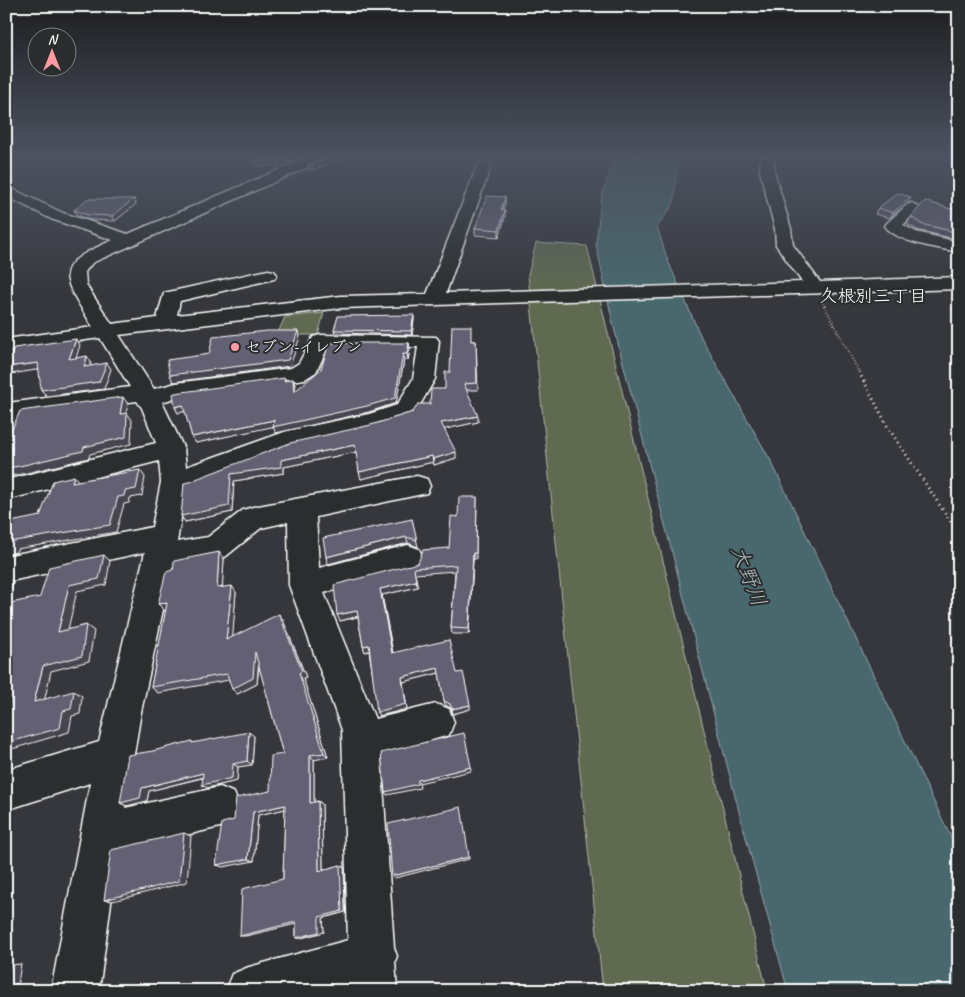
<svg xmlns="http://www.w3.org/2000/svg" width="965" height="997" font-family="Caveat,'Klee One',sans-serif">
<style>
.green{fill:#606a51;stroke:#b0b4a8}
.water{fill:#4a676e;stroke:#92a4a8}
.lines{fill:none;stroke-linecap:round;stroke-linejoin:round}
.minor-casing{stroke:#fff;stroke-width:3}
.path-far2{stroke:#fff;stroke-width:2.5;stroke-dasharray:0.5 2.5;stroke-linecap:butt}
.path-far1{stroke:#fff;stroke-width:3;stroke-dasharray:1 4;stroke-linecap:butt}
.path{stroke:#fff;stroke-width:4;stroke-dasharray:1 4.5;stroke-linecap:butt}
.minor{fill:#2a2d2e;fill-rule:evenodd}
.wall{fill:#565363;stroke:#fff}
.shaded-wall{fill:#464450;stroke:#fff}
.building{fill:#646173;stroke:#fff}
.poi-dot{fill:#ff9aa2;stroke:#2a2d2e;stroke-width:2}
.labels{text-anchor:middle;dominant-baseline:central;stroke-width:4;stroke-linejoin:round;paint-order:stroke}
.far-poi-label{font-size:16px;fill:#fff;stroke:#2a2d2e;text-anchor:start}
.far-neighbourhood-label{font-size:18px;fill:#fff;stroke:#2a2d2e}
.water-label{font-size:21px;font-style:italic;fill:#aebbbe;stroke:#2a2d2e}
</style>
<rect width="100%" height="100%" fill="#36373c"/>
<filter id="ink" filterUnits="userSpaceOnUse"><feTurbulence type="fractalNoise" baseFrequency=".02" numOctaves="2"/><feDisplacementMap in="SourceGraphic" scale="10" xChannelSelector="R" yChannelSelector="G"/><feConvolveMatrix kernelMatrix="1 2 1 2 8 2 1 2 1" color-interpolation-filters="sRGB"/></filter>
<g filter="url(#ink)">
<path class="green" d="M536,243l51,3 180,745h-164l-75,-716z
M324,313l-6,22h-41l8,-18z"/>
<path class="water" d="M614,157h65l-3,17 -2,29 -17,24 11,34 33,76 71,126 187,391v137h-171l-46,-168 -129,-499 -17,-80 5,-45z"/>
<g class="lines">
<defs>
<path id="minor" d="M309,157h17l-2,3 -232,103 -7,9 1,13 26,39 45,-6 7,-25 104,-23 6,1 3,4 -3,4 -94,22 -3,14 164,-19 86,-2 50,-128 7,-4 7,4 -45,127 356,-11 -26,-37 -1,-16 -15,-58 1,-14h13v14l17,58 2,16 27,37 139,-5v12l-618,19 -222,27 35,54 22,-6 115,-15 8,-5 14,-26 7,-2 116,2 3,4 -4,38 -22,38 -41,13 -80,18 -106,40 -9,54 31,-5 35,-27 10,-3 164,-31 10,3 3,7 -3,7 -111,24 3,51 89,-23 11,4 4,9 -4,9 -95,26 51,126 61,-15 13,5 5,13 -5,13 -68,20 13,193 3,8 -2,5 2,30h-48v-5l-15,5h-109l7,-17 17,-7 99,-27 -6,-210 -53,-145 -1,-63 -27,6 -36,29 -53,11 -31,144 -16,96 95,-21 14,6 6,14 -6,14 -14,6 -102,24 -19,140h-48l39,-208 -84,27v-40l93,-28 46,-190 -139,30v-26l146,-29 9,-45 -2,-21 -153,39v-20l150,-37 -14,-35 -5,-7 -112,15 -10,24 -9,3 2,-40 122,-16 -30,-49 -94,13v-12l87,-12c-32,-53 -43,-60 20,-87l-62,-21 -45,-23v-10l57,27 65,21zM328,347h90l-5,32 -16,26 -28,9 -82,17 -101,36 -2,-18 -22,-47 16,-5 127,-18 11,-7z
M912,203l8,5 -17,17 13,7 43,10v10c-20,-4 -62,-9 -74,-26l2,-3 20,-18z"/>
</defs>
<use href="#minor" class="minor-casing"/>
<path class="path-far2" d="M823,303l37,71"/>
<path class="path-far1" d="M859,372l30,57 68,102"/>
<path class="path" d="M956,530l3,5"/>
<use href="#minor" class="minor"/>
</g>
<path class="wall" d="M257,157h49l-16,6 -8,-3 -3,6h-23l-1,-5z
M324,157l-11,13 -4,-1 -1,-5z
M505,197v7l-2,6 2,7 -6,20 -24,-2v-7z
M134,199l2,5 -21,17 -24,-1 -14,-5 -3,-5z
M908,203l-19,15 -14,-4 3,-6z
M959,207v33l-42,-10 -10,-6 4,-7z
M414,319l-2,16 -77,-2 -1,-3z
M471,341h5l2,49h-12l12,32 -34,7 12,29 -22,7 -1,-3 -72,17 -5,-27 -72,15v6l-50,8 -2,31 -47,10 -4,-6 14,-35 218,-69 17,-8 15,-15 5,-17z
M409,343l1,6 -2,11h-4l-8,43 -27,9 -93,21 -3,-7 -77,17 -4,-6 -7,-26 -7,2 -3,-6 110,-29 1,2 7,-1 2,6v6z
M477,497l-1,62h-3l-4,75h-17l-1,-6 4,-57 -40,3 3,13 -36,8 11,58 64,20 13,36 -17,5 -2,-6 -6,-3 -6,-32 -36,9 4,27 -28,7 -10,-65 -4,1 -2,-6 -5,-29 -18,4 78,-58 31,-15 9,-31z
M412,519l6,28 -10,-4 -80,21 -2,-7z
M224,559l-2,28 14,5 -4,45 51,-17 23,57 -3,1 25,79 -14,3v42l4,-1 4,3 1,65 21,-2 1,45 -22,6 1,14 -23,6h-5v-14l-50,12h-6l43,-57 2,-70 -27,6 -4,46 -31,6 -7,-2 18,-45 36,-29 13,-37 -24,-88 -2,18 -20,10 -8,-14 -71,13 -7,-6 15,-76h-1z
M254,736l-2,29 -14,2 -1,14 -30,7 -5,-10 -53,13 -2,10 -20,5 -7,-3 33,-52 42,-8z"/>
<path class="shaded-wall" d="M280,157h1l1,3 -3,6 -1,-5z
M292,157h14l-16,6 -1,-5z
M331,157h13l-31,13 -1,-5z
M505,197v7l-4,12v-6z
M911,197l-3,6 -19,15 4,-5z
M134,199l2,5 -21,17 -3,-5z
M505,210v7l-6,20v-7z
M414,315v4l-2,16 -1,-4z
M298,331l2,6 -10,29 -117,16 -3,-7z
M76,339l4,6 -6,20 -5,-6z
M409,343l1,6 -2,11 -1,-6z
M403,354l1,6 -8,43 -27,9 -93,21 -3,-6z
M87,356l4,6 -2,11 -5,-6z
M38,363l4,6 -31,5 -5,-6v-1z
M107,363l4,6 -7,20 -57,7 -6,-6z
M293,379l2,6 1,13 -2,-6z
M123,397l5,7 -4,17 -4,-7z
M183,405l4,6 -9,2 -3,-6z
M127,413l5,7 -1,24 -41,10 -1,4 -62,15 -17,3 -3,-3h-1v-5l78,-21z
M478,416v6l-37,8v-7z
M274,420l2,6 -80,17 -4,-6z
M355,445l1,7 -72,15v6l-50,8 -2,31 -47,10 -4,-6 50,-42 50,-14z
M456,452v6l-22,7 -1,-6z
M432,456l1,6 -72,17 -2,-7z
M140,470l5,7 -3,19 -12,2 -1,5 -5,1 -8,28 -99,17 -1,3 -10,3v-9l3,-4 109,-45 7,-6z
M74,476l6,7 -8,-1z
M406,537l2,6 -80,21 -2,-7z
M219,552l5,7 -2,36 -5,-7z
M473,553v6l-4,75v-5z
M104,555l6,6 -4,24 -29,6 -11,47 -8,-6 11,-47z
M6,577l7,5 -7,25z
M416,581l2,6 -36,8 12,64 -2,-6 -12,-64z
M232,586l4,6 -4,54 -6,-6z
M167,603l6,6 -8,2 -7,-7z
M357,611l2,5 -19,5 -3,-6z
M279,614l4,6 23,57 -3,1 25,79 -4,-4z
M86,625l8,6 -5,30 -38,10 -8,36 -9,-5 9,-36z
M369,645l2,5 -6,2 -2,-6z
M255,652l4,5 -2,27 -20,10 -5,-5z
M438,668l1,5 -36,9 4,27 -28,7 -2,-4 25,-35z
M74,691l8,5 -2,18 -8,2 -3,16 -57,17 -6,-2v-4l57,-32z
M11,700l10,5 -15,3v-7z
M470,705v4l-17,5 -1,-5z
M249,732l5,4 -2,29 -5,-4z
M310,755l4,5v46l-4,-3z
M233,764l5,3 -1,14 -30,7 -5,-3z
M471,767v4l-52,12 1,5 -33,7 -2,-3 33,-12z
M203,773l5,3 -59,15 -2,10 -20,5 -7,-3 22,-15z
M318,801l4,3 1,68 -4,-1z
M285,805l5,3 -32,7 -4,46 -6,-2 5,-47z
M184,833l7,3 -4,46 -74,19 -9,-1z
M469,857v2l-74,19 -3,-2z
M340,865l4,2 1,45 -22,6 1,14 -23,6h-5l23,-21z
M21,964l-3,19 -12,5 4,-23z"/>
<path class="building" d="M257,157h23l-2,4h-23z
M324,157h7l-19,8 -4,-1z
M897,193l14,4 -18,16 -15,-5z
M487,196l18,1 -4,13h4l-6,20 -24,-2z
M87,199h47l-22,17 -24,-1 -14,-5z
M925,201l26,8 8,-2v26l-38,-9 -10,-7z
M414,315l-3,16 -77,-1 4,-14z
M452,326h19v15h5l1,42 -13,1 14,32 -37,7 15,29 -23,7 -1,-3 -73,16 -4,-27 -74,15v7l-50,7 -2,32 -48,10 3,-33 11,-2 1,-2 94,-36 81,-18 42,-13 5,-8h12l1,-15h14v-17h5z
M267,331h31l-10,29 -118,15 -3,-15 42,-6 4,-17z
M76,339l-7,20 18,-3 -3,11 23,-4 -8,19 -58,8 -3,-27 -32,4 8,-19z
M329,343h80l-2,11h-4l-8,44 -28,8 -94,21 1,-7 -82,17 -9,-32 -8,2 -2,-13 2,-1 110,-15 -1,3 9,-2 1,13 27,-23z
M123,397l-3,17 7,-1 -1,24 -42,10 -1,4 -63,15 -14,2v-33l4,-1 10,-23z
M140,470l-4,19 -11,2 -1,5 -6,1 -8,28 -101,17 -1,3 -2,1v-23l34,-7 13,-35 21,-5 -2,6z
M459,497h18l-1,56h-3l-4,76 -18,-1 5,-63 -42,3 2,13 -36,8 12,64 57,-13 8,33 6,-1 7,33 -18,4 -2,-5 -6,-3 -6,-33 -36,9 4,27 -29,8 -8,-67 -6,1 -6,-35 -20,4 -3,-30 84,-22 5,-13 26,-2 2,-32 7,1z
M412,519l5,21 -11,-3 -80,20 -3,-19z
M219,552l-2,36 15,-2 -6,54 53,-26 23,57 -3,2 25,80 -14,2v48l8,-2 1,70 21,-6 2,46 -23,6v15l-23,6v-16l-56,14 2,-47 41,-10 2,-74 -32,7 -5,47 -32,6 6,-42 12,-3 2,-22 34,-7 1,-35 12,-2 -28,-102 -2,26 -21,11 -5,-15 -76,13 16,-84 -9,1 8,-32 7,-2 1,-9z
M104,555l-5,24 -30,6 -11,47 28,-7 -4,31 -39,10 -9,36 40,-11 -3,18 -8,2 -3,17 -54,15v-20l5,-23 -5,1v-97l34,-7 9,-30z
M249,732l-2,29 -14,3 -1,14 -30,7 1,-12 -61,15 -2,10 -20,5 8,-48 25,-4 39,-10v2z
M464,733l7,34 -53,13v4l-33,8 -4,-39z
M461,807l8,50 -77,19 -4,-52z
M184,833l-5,48 -75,19 7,-50z
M10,965l-3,19h-1v-18z"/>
</g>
<linearGradient id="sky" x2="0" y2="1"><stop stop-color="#1e1e21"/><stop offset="0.53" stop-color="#4c5361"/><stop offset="1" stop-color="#4c5361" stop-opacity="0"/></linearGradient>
<rect width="965" height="296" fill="url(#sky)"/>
<circle class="poi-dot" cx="235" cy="347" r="5"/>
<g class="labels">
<g class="far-poi-label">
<text x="245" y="347">セブン-イレブン</text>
</g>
<g class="far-neighbourhood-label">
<text x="873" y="296">久根別三丁目</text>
</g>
<g class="water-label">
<text transform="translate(749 576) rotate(69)">大野川</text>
</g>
</g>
<rect width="965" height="997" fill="none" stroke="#2a2d2e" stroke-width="25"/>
<rect x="12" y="12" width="940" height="972" fill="none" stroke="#fff" stroke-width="2" filter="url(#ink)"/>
<g transform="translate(52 52)"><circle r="24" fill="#2a2d2e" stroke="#7f8182"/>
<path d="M0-4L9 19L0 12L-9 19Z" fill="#ff9aa2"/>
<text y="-8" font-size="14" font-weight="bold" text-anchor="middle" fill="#ffffff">N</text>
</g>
</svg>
